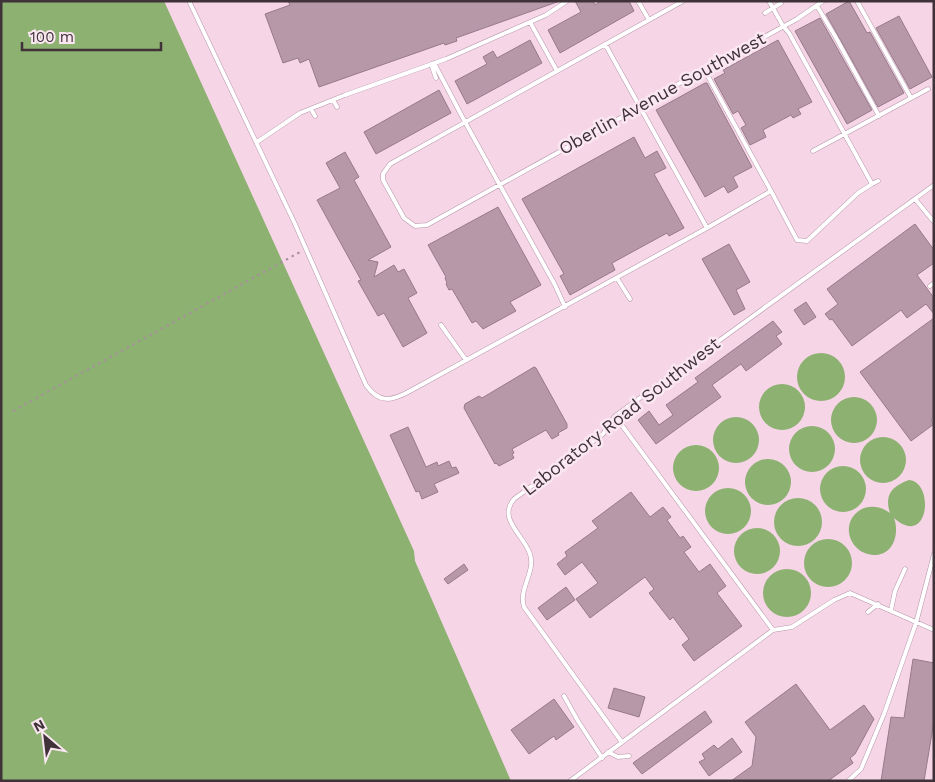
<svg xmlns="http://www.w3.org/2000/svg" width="935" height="782" font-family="'Work Sans',sans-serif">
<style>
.water{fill:#8cb171}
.building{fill:#b798a9;stroke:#977a8a}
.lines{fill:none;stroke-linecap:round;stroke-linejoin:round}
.lane-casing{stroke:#b597a7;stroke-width:5}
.path{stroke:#a8909d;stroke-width:2;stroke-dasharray:2.5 4;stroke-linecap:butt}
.lane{stroke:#fff;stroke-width:4}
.labels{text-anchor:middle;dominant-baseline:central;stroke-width:5;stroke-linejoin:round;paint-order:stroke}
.street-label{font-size:18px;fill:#3f3239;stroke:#fbe7f1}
</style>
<rect width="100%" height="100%" fill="#f6d5e7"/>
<path class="water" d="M1,1h163l250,550 1,10 96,220h-510z
M797 377a24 24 0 1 1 48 0a24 24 0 1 1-48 0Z
M759 407a23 23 0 1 1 46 0a23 23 0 1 1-46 0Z
M831 420a23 23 0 1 1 46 0a23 23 0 1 1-46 0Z
M713 440a23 23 0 1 1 46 0a23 23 0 1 1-46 0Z
M789 449a23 23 0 1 1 46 0a23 23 0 1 1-46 0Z
M860 460a23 23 0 1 1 46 0a23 23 0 1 1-46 0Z
M673 468a23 23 0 1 1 46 0a23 23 0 1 1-46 0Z
M745 482a23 23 0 1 1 46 0a23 23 0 1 1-46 0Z
M820 489a23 23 0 1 1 46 0a23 23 0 1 1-46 0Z
M909,480c26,2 20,69 -15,38 6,16 -1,38 -21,37 -19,-1 -30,-22 -21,-37 9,-14 26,-14 38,-5 -6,-18 2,-27 19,-33z
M705 511a23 23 0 1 1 46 0a23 23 0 1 1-46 0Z
M774 522a24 24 0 1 1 48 0a24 24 0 1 1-48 0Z
M734 551a23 23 0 1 1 46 0a23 23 0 1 1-46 0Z
M804 563a24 24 0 1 1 48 0a24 24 0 1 1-48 0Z
M763 593a24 24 0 1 1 48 0a24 24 0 1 1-48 0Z"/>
<path class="building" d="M288,1h269v1l-101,36 1,3 -12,4 -1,-2 -125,44 -10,-28 -9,4 -2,-5 -15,5 -18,-49 25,-9z
M575,1h18l2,4 6,-4h28l5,10 -74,42 -12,-23 33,-18z
M849,1l18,32 3,-1 34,61 -26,14 -52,-93z
M899,16l33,61 -22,12 -34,-61z
M820,18l52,92 -25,14 -52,-93z
M530,40l12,23 -75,41 -12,-23 32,-17 -4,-7 10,-6 4,7z
M778,40l34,62 -14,7 3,5 -8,4 -2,-3 -28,15 3,7 -16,8 -9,-17 5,-3 -8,-14 -5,3 -19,-35 11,-6 -2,-3z
M705,83h2l45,84 -19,10 5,10 -10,6 -4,-7 -19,11 -49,-87z
M439,90l12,23 -75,41 -12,-22z
M634,137l11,21 12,-7 9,17 -12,6 30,54 -15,8 -2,-3 -55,30 3,7 -45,25 -10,-19 4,-2 -42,-75z
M345,152l14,25 -5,3 37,67 -23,13 10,2 -4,15 20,-12 4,7 6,-3 13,24 -9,5 19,35 -24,14 -19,-34 -6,3 -20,-35 3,-1 -44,-80 23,-12 -14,-25z
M498,207l43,78 -31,17 6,9 -33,18 -7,-8 -4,2 -20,-34 -3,1 -3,-6 1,-1 -2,-5 1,-1 -18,-32z
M915,224l19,26v13l-17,12 17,23v16l-8,-10 -19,14 -6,-8 -49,36 -20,-27 -2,1 -5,-6 13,-10 -11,-15z
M729,244l21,38 -14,8 9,19 -11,6 -32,-56z
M806,302l10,15 -12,8 -10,-15z
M934,318v100l-3,2 3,4 -23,17 -51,-69z
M773,321l9,11 -6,4 6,8 -36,27 -5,-7 -29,21 9,12 -65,47 -18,-24 11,-9 10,14 14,-10 -7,-10 32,-23 -3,-4z
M534,367l2,1 31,56v4l-9,5 1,2 -7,4 -6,-9 -34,19 2,4 -2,1 2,4 -15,8 -3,-3 -1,1 -31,-56 1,-4 14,-8 3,2z
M408,427l18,40 11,-5 1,4 11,-5 3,7 4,-1 3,6 -25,11 4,8 -16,7 -3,-8 -3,1 -26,-57z
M631,492l19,25 13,-10 8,10 -4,3 13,18 3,-2 8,11 -7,5 15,20 11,-8 16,22 -9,7 25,33 -48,35 -12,-16 7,-6 -16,-22 -3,3 -21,-27 5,-4 -9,-12 -55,41 -14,-19 22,-16 -16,-21 -17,13 -8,-11 10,-8 -2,-4 33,-24 -6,-7z
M464,564l4,6 -20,14 -4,-5z
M566,587l9,13 -28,20 -9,-12z
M913,659l21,4v58l-10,60h-43l10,-64 13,1z
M796,684l34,46 34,-25 10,14 -19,35 -5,4 3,5 -25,18h-97l21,-15 4,-29 -11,-15z
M614,688l31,9 -6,20 -31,-9z
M554,699l20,28 -18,13 -2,-4 -25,18 -18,-24z
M705,711l7,11 -70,52 -9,-11z
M732,738l10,14 -33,24 -10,-14 6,-3 -3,-5 12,-9 4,4z"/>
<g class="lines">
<defs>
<path id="lane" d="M189,1l106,223 71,161c13,19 26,16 44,6l297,-163 -102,-184
M638,1l11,19
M683,1l-293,163 -7,10v6l21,38 11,8 12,-1 197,-109 36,-22 137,-75 26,-18
M769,1l14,25 6,7 83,151 6,-3
M857,1l54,97
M817,6l18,30 44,80
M765,13l16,-10
M530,22l27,49
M434,63l31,59 90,163 10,22
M431,64l5,14
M704,69l67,122 -64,37
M333,100l4,7
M311,109l4,7
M257,142l43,-29 45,-18 101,-36 100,-44 21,-14
M813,151l115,-62
M771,191l26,49 10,1 51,-48 14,-9
M915,199l19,23
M617,278l13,21
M930,286l4,-3
M441,325l25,35
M615,416l158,214
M891,610l4,-19 10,-22
M868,612l10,-8
M564,696l14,25 24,37
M621,741l-97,-134c-6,-18 12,-35 6,-53 -6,-19 -33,-35 -16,-55l89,-65 12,-18 319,-231
M608,752l10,5 11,-1
M570,781l203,-151 19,-3 42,-27 16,-7 84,37
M848,781l13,-12 23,-55 32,-91 18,-69"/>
</defs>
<use href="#lane" class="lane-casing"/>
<path class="path" d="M13,411l287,-159"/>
<use href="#lane" class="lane"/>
</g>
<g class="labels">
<g class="street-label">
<text transform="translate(662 93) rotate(-29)">Oberlin Avenue Southwest</text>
<text transform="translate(621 416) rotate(-38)">Laboratory Road Southwest</text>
</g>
</g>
<rect width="935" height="782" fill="none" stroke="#3f3239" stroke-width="5"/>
<g transform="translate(45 737) rotate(332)" stroke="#fbe7f1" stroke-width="4" paint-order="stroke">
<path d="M0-4L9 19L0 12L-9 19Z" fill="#3f3239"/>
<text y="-8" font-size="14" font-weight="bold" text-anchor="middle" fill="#3f3239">N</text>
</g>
<path d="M22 42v8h139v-8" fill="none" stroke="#3f3239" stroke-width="2.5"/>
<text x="30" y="42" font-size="15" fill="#3f3239" stroke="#fbe7f1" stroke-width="4" paint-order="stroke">100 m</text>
</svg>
